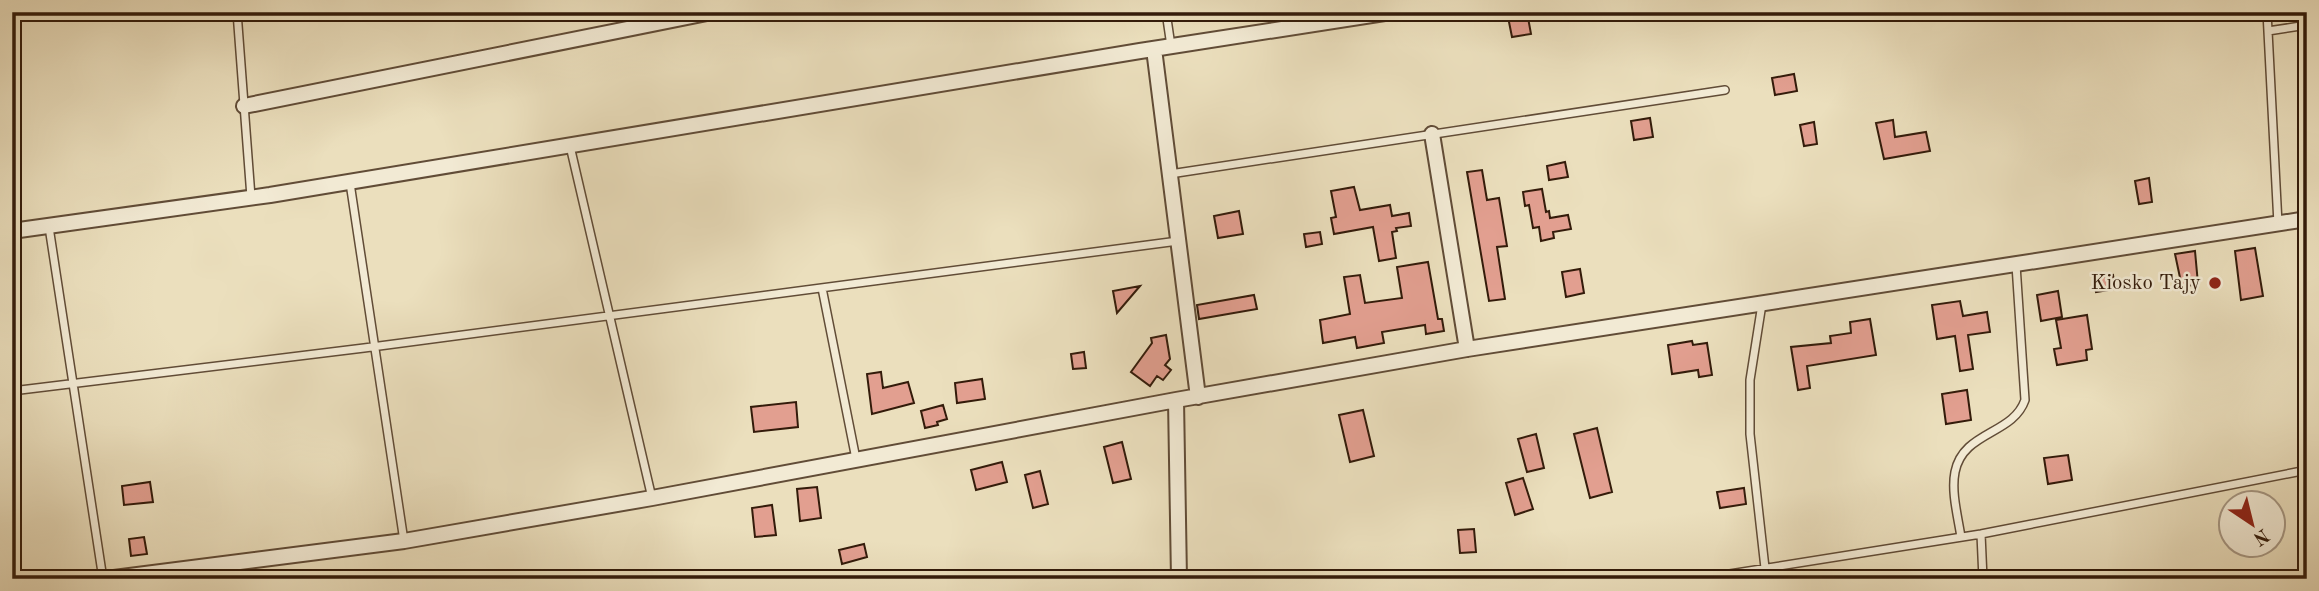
<svg xmlns="http://www.w3.org/2000/svg" width="2319" height="591" font-family="'Old Standard TT',serif">
<style>
.building{fill:#e29f90;stroke:#331b0a;stroke-width:2}
.lines{fill:none;stroke-linecap:round;stroke-linejoin:round}
.service-casing{stroke:#614c37;stroke-width:10}
.minor-casing{stroke:#614c37;stroke-width:18}
.service{stroke:#f2ead4;stroke-width:7}
.minor{stroke:#f2ead4;stroke-width:14}
.poi-dot{fill:#8f2418;stroke:#f2ead4;stroke-width:2.5}
.labels{text-anchor:middle;dominant-baseline:central;stroke-width:5;stroke-linejoin:round;paint-order:stroke}
.poi-label{font-size:21px;fill:#331b0a;stroke:#f2ead4;text-anchor:end}
</style>
<rect width="100%" height="100%" fill="#ebdfbd"/>
<filter id="stains"><feTurbulence type="fractalNoise" baseFrequency=".00286" numOctaves="4"/><feColorMatrix values="0 0 0 0 .2 0 0 0 0 .09 0 0 0 0 .02 0 0 0 .5 -.17"/></filter>
<radialGradient id="worn" r=".72"><stop offset=".6" stop-color="#630" stop-opacity="0"/><stop offset="1" stop-color="#630" stop-opacity=".3"/></radialGradient>
<path class="building" d="M1507,12h20l4,22 -19,3z
M1794,74l3,17 -22,4 -3,-17z
M1650,118l3,19 -19,3 -3,-19z
M1893,120l2,17 31,-5 4,19 -46,8 -8,-36z
M1814,122l3,22 -13,2 -4,-21z
M1565,162l3,15 -19,3 -2,-14z
M1482,170l5,30 12,-2 8,48 -10,1 8,52 -16,2 -22,-129z
M2149,178l3,24 -13,2 -4,-23z
M1354,187l6,23 30,-5 2,11 17,-3 2,13 -15,2 1,3 -5,1 4,26 -17,3 -6,-34 -39,7 -3,-16 5,-1 -5,-26z
M1542,189l4,23 3,-1 1,7 18,-3 3,14 -18,3 1,6 -13,3 -2,-14 -6,1 -4,-23 -4,1 -2,-14z
M1239,211l4,23 -25,4 -4,-22z
M1320,232l2,12 -16,3 -2,-13z
M2255,248l8,48 -22,4 -6,-49z
M2195,251l3,33 -16,3 -7,-33z
M1428,262l10,57h4l2,12 -18,3 -1,-9 -43,7 2,11 -27,5 -2,-11 -32,6 -3,-23 30,-6 -6,-37 16,-2 5,28 37,-5 -5,-31z
M1580,269l4,24 -18,4 -4,-25z
M2113,275l2,14 -19,3 -3,-14z
M1140,286l-23,27 -4,-22z
M2058,291l4,26 -21,4 -4,-26z
M1254,295l3,14 -58,10 -2,-14z
M1960,301l3,15 24,-4 3,20 -22,3 5,34 -13,2 -5,-35 -18,3 -5,-34z
M2087,315l5,34 -6,1 1,10 -30,5 -3,-16 7,-1 -5,-28z
M1870,319l6,36 -69,11 3,22 -12,2 -7,-43 40,-4 -1,-7 21,-3 -1,-11z
M1166,335l4,24 -5,6 6,5 -8,10 -6,-4 -7,10 -19,-14 21,-29 -1,-5z
M1692,341l1,4 14,-2 5,32 -13,2 -1,-7 -26,4 -4,-29z
M1084,352l2,16 -13,1 -2,-15z
M881,372l2,16 25,-6 6,21 -42,11 -5,-40z
M982,379l3,20 -28,4 -2,-20z
M1967,390l4,30 -25,4 -4,-30z
M796,402l2,25 -44,5 -3,-25z
M943,405l4,14 -10,3 1,3 -13,3 -4,-17z
M1363,410l11,46 -24,6 -11,-47z
M1597,428l15,64 -22,6 -16,-64z
M1536,434l8,34 -17,4 -9,-33z
M1122,442l9,37 -18,4 -9,-36z
M2068,455l4,25 -24,4 -4,-26z
M1002,462l5,20 -31,8 -5,-20z
M1040,471l8,33 -15,4 -8,-33z
M1523,478l10,31 -18,6 -9,-32z
M150,482l3,20 -29,3 -2,-19z
M817,487l4,31 -21,3 -3,-32z
M1744,488l2,16 -26,4 -3,-16z
M772,505l4,30 -21,2 -3,-29z
M1474,529l2,23 -16,1 -2,-23z
M144,537l3,17 -16,2 -2,-17z
M864,544l3,13 -25,7 -3,-14z"/>
<g class="lines">
<defs>
<path id="service" d="M237,12l14,185
M1166,12l5,34
M2267,12l11,212
M2268,31l39,-6
M570,146l82,352
M1170,174l555,-84
M350,183l54,358
M49,227l54,352
M822,288l34,171
M1762,304l-12,76v54l15,134
M12,391l352,-43 814,-107
M1981,534l2,45
M1961,537c-3,-20 -10,-45 -6,-65 8,-41 58,-37 70,-72l-9,-135
M1698,579l283,-45 326,-64"/>
<path id="minor" d="M1154,49l44,348
M244,106l468,-94
M1432,134l35,215
M12,231l258,-36 870,-144 251,-39
M1176,400l3,179
M106,579l298,-38 248,-43 524,-98 291,-51 840,-130"/>
</defs>
<use href="#service" class="service-casing"/>
<use href="#minor" class="minor-casing"/>
<use href="#service" class="service"/>
<use href="#minor" class="minor"/>
</g>
<circle class="poi-dot" cx="2215" cy="283" r="7"/>
<g class="labels">
<g class="poi-label">
<text x="2201" y="283">Kiosko Tajy</text>
</g>
</g>
<rect width="2319" height="591" fill="none" stroke="#ebdfbd" stroke-width="42"/>
<rect x="14" y="14" width="2291" height="563" fill="none" stroke="#331b0a" stroke-width="3.5"/>
<rect x="21" y="21" width="2277" height="549" fill="none" stroke="#331b0a" stroke-width="2"/>
<g transform="translate(2252 524) rotate(145)"><circle r="33" fill="#f2ead4" stroke="#a69783" stroke-width="2"/>
<path d="M0-5L12 26L0 18L-12 26Z" fill="#8f2418"/>
<text y="-10" font-size="19" font-weight="bold" text-anchor="middle" fill="#331b0a">N</text>
</g>
<rect width="100%" height="100%" filter="url(#stains)"/>
<rect width="100%" height="100%" fill="url(#worn)"/>
</svg>
